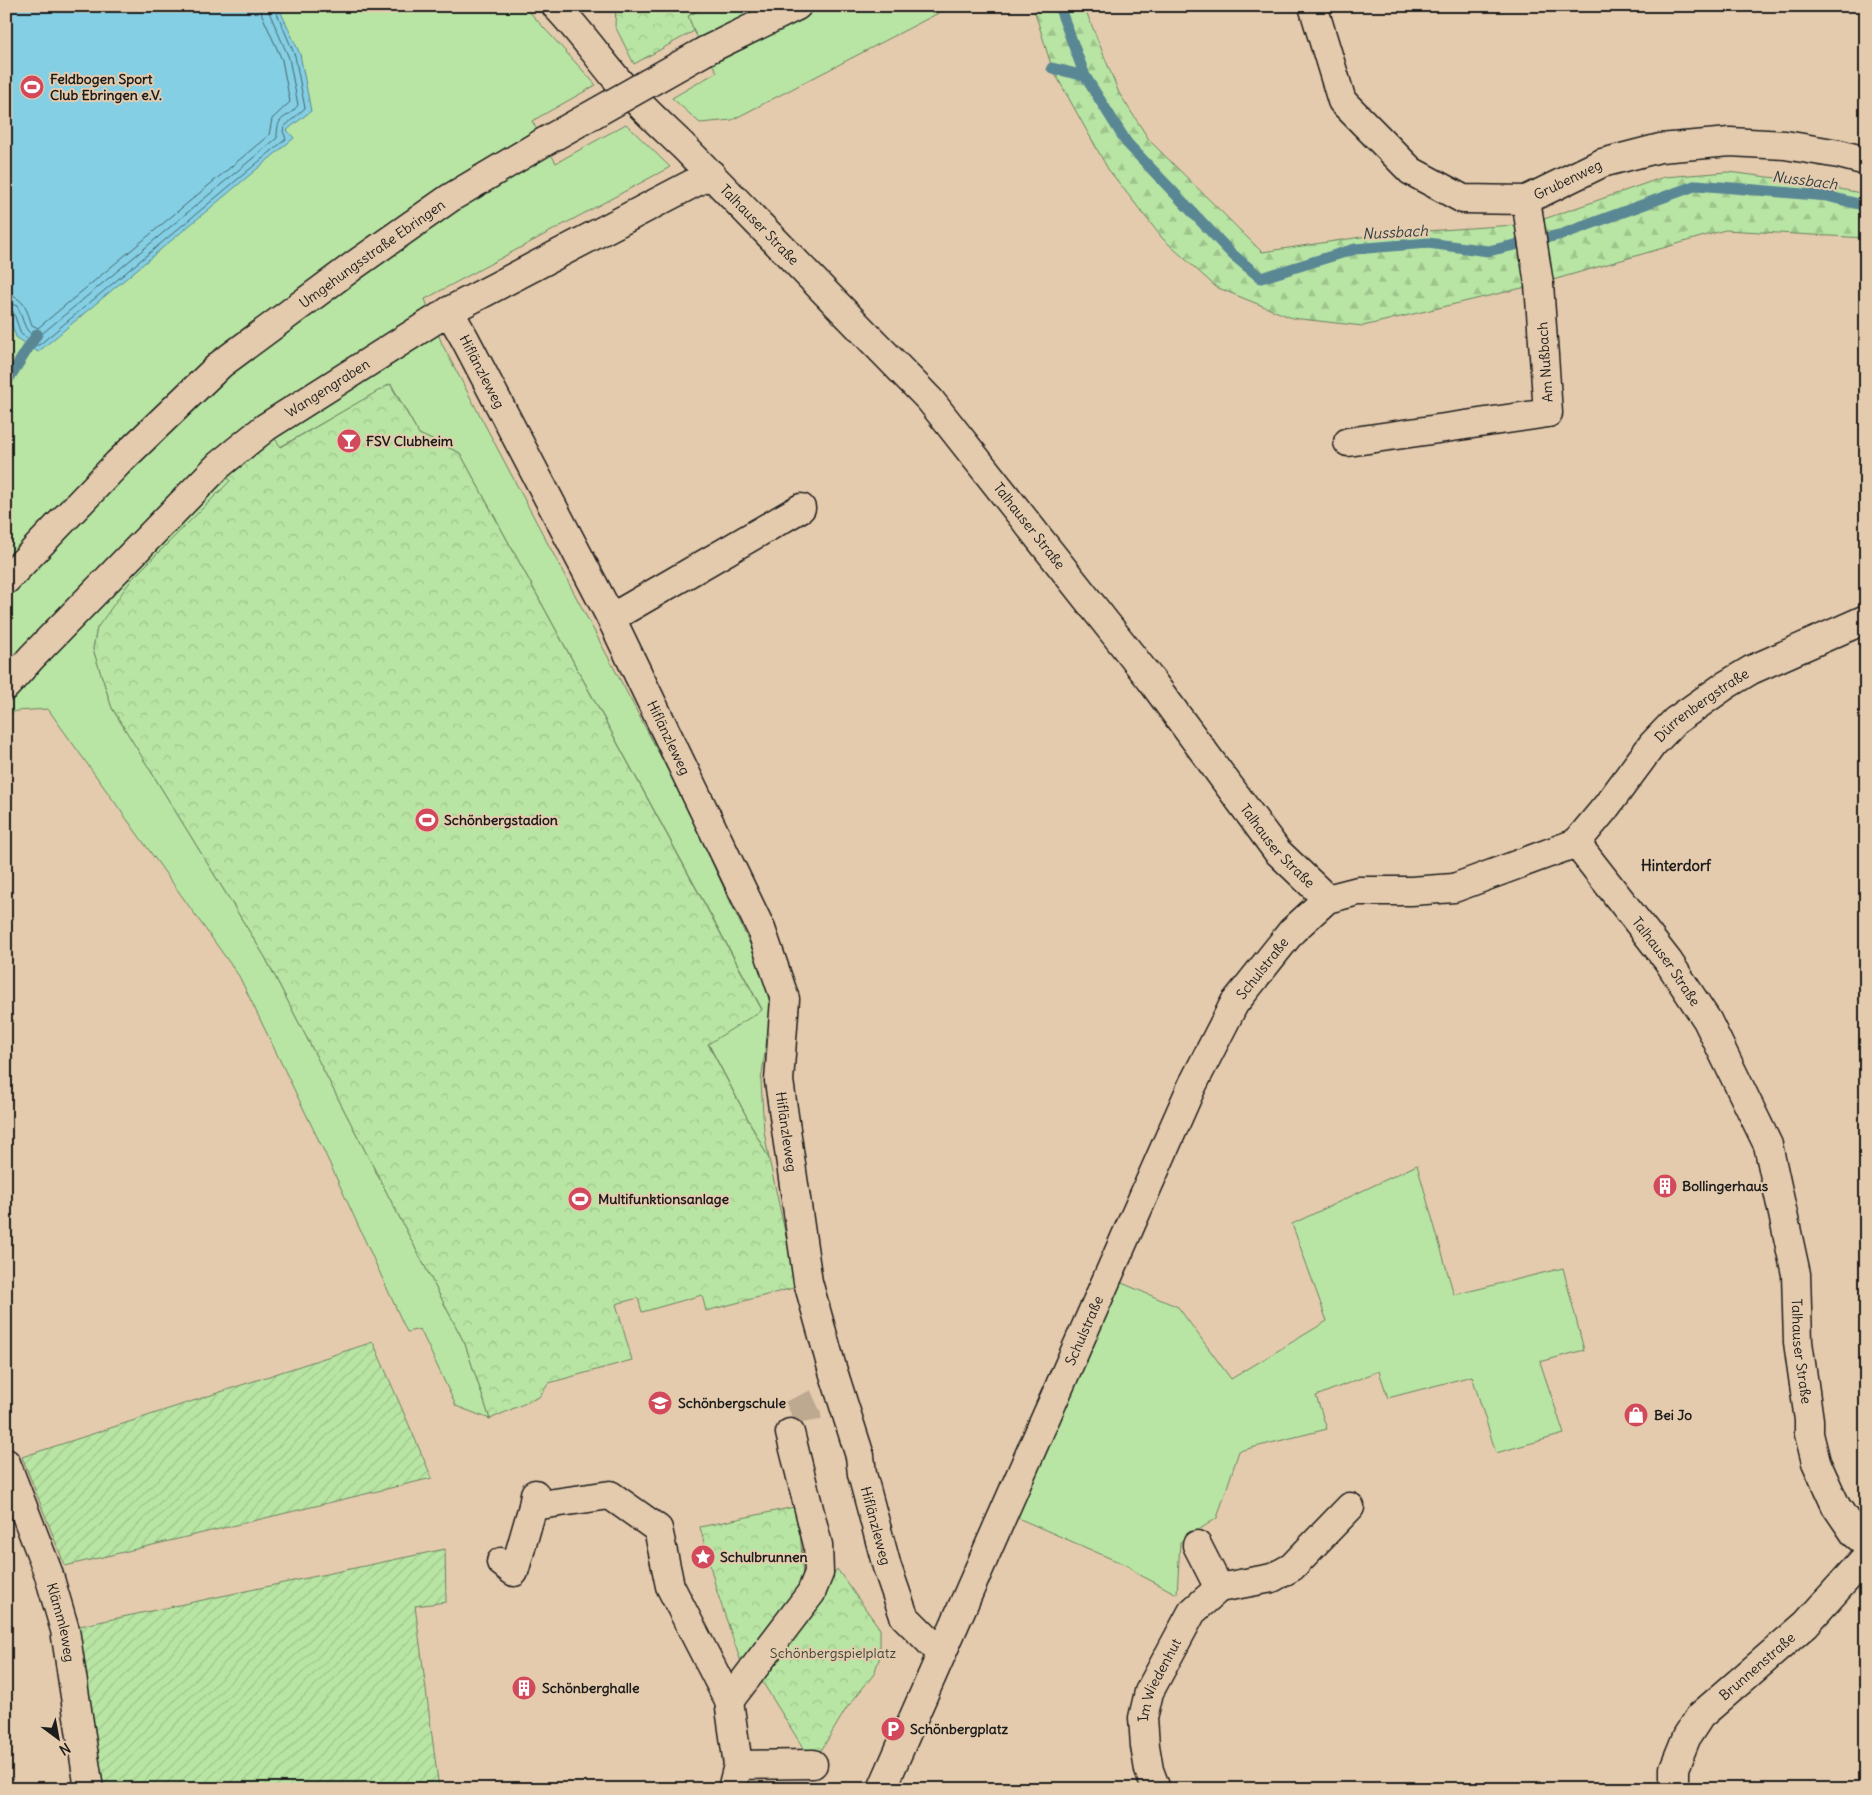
<svg xmlns="http://www.w3.org/2000/svg" width="1872" height="1795" font-family="Delius,sans-serif">
<style>
.grass{fill:#b8e5a3;stroke:#6a8060}
.forest{fill:url(#forest-firs);stroke:#6a8060}
.park{fill:url(#park-crowns);stroke:#6a8060}
.garden{fill:url(#garden-furrows);stroke:#6a8060}
.water{fill:#84cfe4;stroke:#5a8794}
.lines{fill:none;stroke-linecap:round;stroke-linejoin:round}
.shore{stroke:#46646c;stroke-width:1}
.stream{stroke:#5a8794;stroke-width:11}
.minor-tunnel{stroke:#bda890;stroke-width:28;stroke-dasharray:28 14;stroke-linecap:butt}
.minor-casing{stroke:#1c1c1c;stroke-width:31}
.minor{stroke:#e5cbad;stroke-width:28}
.minor-bridge-casing{stroke:#1c1c1c;stroke-width:31;stroke-linecap:butt}
.minor-bridge{stroke:#e5cbad;stroke-width:28}
.labels{text-anchor:middle;dominant-baseline:central;stroke-width:4;stroke-linejoin:round;paint-order:stroke}
.poi-label{font-size:14px;font-weight:bold;fill:#1c1c1c;stroke:#e5cbad;text-anchor:start}
.street-label{font-size:14px;fill:#1c1c1c;stroke:#e5cbad}
.park-label{font-size:14px;fill:#3b4437;stroke:#e5cbad}
.water-label{font-size:15px;font-style:italic;fill:#314044;stroke:#e5cbad}
.neighbourhood-label{font-size:15px;font-weight:bold;fill:#1c1c1c;stroke:#e5cbad}
</style>
<defs>
<pattern id="forest-firs" width="22" height="20" patternUnits="userSpaceOnUse" patternTransform="scale(1.25)"><rect width="22" height="20" fill="#b8e5a3"/><path d="M5 1l3.5 6h-7zM16 11l3.5 6h-7z" fill="#9ec48c"/></pattern>
<pattern id="park-crowns" width="20" height="18" patternUnits="userSpaceOnUse" patternTransform="scale(1.25)"><rect width="20" height="18" fill="#b8e5a3"/><path d="M2 6a3 3 0 1 1 6 0M12 15a3 3 0 1 1 6 0" fill="none" stroke="#9ec48c"/></pattern>
<pattern id="garden-furrows" width="10" height="10" patternUnits="userSpaceOnUse" patternTransform="scale(1.25)"><rect width="10" height="10" fill="#b8e5a3"/><path d="M-1 1l2-2M0 10L10 0M9 11l2-2" fill="none" stroke="#9ec48c"/></pattern>
</defs>
<rect width="100%" height="100%" fill="#e5cbad"/>
<filter id="ink" filterUnits="userSpaceOnUse"><feTurbulence type="fractalNoise" baseFrequency=".02" numOctaves="2"/><feDisplacementMap in="SourceGraphic" scale="10" xChannelSelector="R" yChannelSelector="G"/><feConvolveMatrix kernelMatrix="1 2 1 2 8 2 1 2 1" color-interpolation-filters="sRGB"/></filter>
<g filter="url(#ink)">
<path class="grass" d="M6,6h518l72,79 -64,36 24,42 70,-39 44,43 -245,132 17,45 236,445 90,194 2,33 -9,65 3,50 5,28 -61,-116 54,-34 -302,-556 -41,-19 -28,-50 -111,63 -13,-20 -48,38 12,16 -38,38 -96,109 -4,21 19,59 153,249 200,387 25,75 -34,-13 -36,-77 -13,3 -83,-181 -85,-175 -191,-267 -32,2 -10,5z
M707,6h245l-220,114 -32,3 -28,-25 45,-26 -23,-41 -6,-15z
M1417,1165l37,130 109,-27 21,82 -44,12 24,72 -68,19 -24,-77 -84,22 -9,-27 -63,25 11,33 -88,22 -22,67 -37,24 -3,52 -37,-19 -12,-9 -124,-54 104,-235 70,30 53,72 96,-58 -35,-97z"/>
<path class="forest" d="M1033,6h51l35,87 31,48 112,111 119,-18 149,-10 134,-47 64,-5 64,8 74,14v44l-141,-8 -186,54 -176,42 -71,-8 -76,-31 -53,-48 -55,-70 -56,-101z"/>
<path class="park" d="M616,6h91l-19,10 6,15 -60,33 -19,-38z
M390,384l29,50 41,19 302,557 -54,34 61,115 28,128 -91,24 -4,-16 -60,17 -4,-14 -22,6 16,56 -83,23 -10,14 -49,22 -25,-75 -200,-387 -153,-249 -19,-59 4,-21 35,-49 98,-98 -11,-16 47,-38 15,20z
M799,1506l4,75 -61,84 -25,-73 -17,-65z
M837,1569l43,60v27l-6,18 -28,35 -33,55 -53,-86z"/>
<path class="garden" d="M373,1342l59,136 -367,88 -43,-109z
M445,1549l1,53 -31,4 24,183h-338l-26,-162z"/>
<path class="water" d="M6,6h272l22,48 11,57 -24,19 7,8 -256,214 -22,-15 -10,-30z"/>
<g class="lines">
<path class="shore" d="M6,295c18,1 21,16 26,30l6,3 231,-193 3,-16 18,-17 -8,-42 -20,-45 -2,-9
M6,302l11,4c7,12 6,28 21,31l239,-199c0,-26 9,-16 21,-33l-9,-47 -20,-46 -1,-6
M6,309l7,2 8,23 15,11h3l247,-206 -3,-8 1,-4 21,-19 -10,-52 -21,-50"/>
<path class="stream" d="M1059,6l26,70 42,67 105,111 29,24 94,-29 73,-6 60,8 75,-17 134,-49 130,11 39,10
M1052,68l33,8
M6,383l31,-49"/>
<path class="minor-tunnel" d="M798,1396l9,20 2,13"/>
<defs>
<g id="minor">
<path id="s1" d="M556,6c22,23 39,47 59,71 21,26 46,48 70,71l245,252 221,280 126,171 50,48"/>
<path id="s2" d="M1313,6l29,95 69,70 52,28 63,1 76,-37 58,-15 70,-6 55,3 54,9 27,7"/>
<path d="M705,51l92,-45"/>
<path id="s3" d="M449,311l16,28 146,279 150,311 24,70 -6,82 29,201 24,86 28,88 2,18 25,93 17,49 37,37"/>
<path d="M1348,442l200,-29 -9,-129 -13,-84"/>
<path id="s4" d="M6,580l112,-117 103,-99 135,-100 94,-66 94,-56"/>
<path d="M611,618l190,-110"/>
<path id="s5" d="M6,686l26,-29 187,-192 47,-38 183,-116 262,-137"/>
<path id="s6" d="M1576,843l92,118 39,59 61,125 28,129 2,68 11,78v14l7,28 20,44 19,28 11,9"/>
<path id="s7" d="M1576,843l30,-36 46,-62 23,-24 51,-36 25,-15 115,-51"/>
<path id="s8" d="M6,1463l42,109 17,58 24,159"/>
<path d="M535,1494l-2,12 77,-11 48,34 12,57 59,115 9,64 75,-1"/>
<path d="M1197,1545l22,43"/>
<path d="M501,1562l13,10 19,-66"/>
<path d="M729,1701l82,-108 8,-20 -1,-28 -28,-112"/>
<path d="M732,1789l6,-24"/>
<path id="s9" d="M882,1789l310,-703 42,-82 58,-73 35,-32 31,-8h53l43,-3 122,-45"/>
<path id="s10" d="M1156,1789l-7,-19 -4,-24 -2,-28 6,-26 43,-80 27,-24 53,-10 20,-11 58,-60"/>
<path id="s11" d="M1674,1789v-21l13,-32 13,-20 106,-92 60,-67"/>
</g>
</defs>
<use href="#minor" class="minor-casing"/>
<use href="#minor" class="minor"/>
<defs>
<path id="minor-bridge" d="M544,142l161,-91"/>
</defs>
<use href="#minor-bridge" class="minor-bridge-casing"/>
<use href="#minor-bridge" class="minor-bridge"/>
</g>
</g>
<defs>
<symbol id="stadium-disc" viewBox="-11 -11 22 22"><circle r="9.5" fill="#d1495b" stroke="#e5cbad"/><path d="M0-5a6.5 5 0 1 0 0 10a6.5 5 0 1 0 0-10ZM-3.5-1.8h7v3.6h-7Z" fill="#fff"/></symbol>
<symbol id="bar-disc" viewBox="-11 -11 22 22"><circle r="9.5" fill="#d1495b" stroke="#e5cbad"/><path d="M-6-5H6L.8 .8V4.5H3.5V6h-7V4.5H-.8V.8Z" fill="#fff"/></symbol>
<symbol id="building-disc" viewBox="-11 -11 22 22"><circle r="9.5" fill="#d1495b" stroke="#e5cbad"/><path d="M-4-6H4V6H1V3H-1V6H-4ZM-2.5-4.3h1.7v1.8h-1.7ZM.8-4.3h1.7v1.8H.8ZM-2.5-1h1.7V.8h-1.7ZM.8-1h1.7V.8H.8Z" fill="#fff"/></symbol>
<symbol id="school-disc" viewBox="-11 -11 22 22"><circle r="9.5" fill="#d1495b" stroke="#e5cbad"/><path d="M0-5L7-2L0 1L-7-2ZM-4 1L0 2.5L4 1V4Q0 6-4 4Z" fill="#fff"/></symbol>
<symbol id="shop-disc" viewBox="-11 -11 22 22"><circle r="9.5" fill="#d1495b" stroke="#e5cbad"/><path d="M-5-2.5h2.3a2.7 3.5 0 0 1 5.4 0H5L5.5 6h-11ZM-1.5-2.5h3a1.5 2.3 0 0 0-3 0Z" fill="#fff"/></symbol>
<symbol id="sight-disc" viewBox="-11 -11 22 22"><circle r="9.5" fill="#d1495b" stroke="#e5cbad"/><path d="M0-6L1.8-2.2L6-1.7L2.9 1.2L3.7 5.4L0 3.3L-3.7 5.4L-2.9 1.2L-6-1.7L-1.8-2.2Z" fill="#fff"/></symbol>
<symbol id="parking-disc" viewBox="-11 -11 22 22"><circle r="9.5" fill="#d1495b" stroke="#e5cbad"/><path d="M-3.5-5.5H1a3.5 3.5 0 0 1 0 7H-1V5.5H-3.5ZM-1-3.4V-.6H.8a1.4 1.4 0 0 0 0-2.8Z" fill="#fff"/></symbol>
</defs>
<g fill-rule="evenodd">
<use href="#stadium-disc" x="18" y="73" width="28" height="28"/>
<use href="#bar-disc" x="335" y="427" width="28" height="28"/>
<use href="#stadium-disc" x="413" y="806" width="28" height="28"/>
<use href="#building-disc" x="1651" y="1172" width="28" height="28"/>
<use href="#stadium-disc" x="566" y="1185" width="28" height="28"/>
<use href="#school-disc" x="646" y="1389" width="28" height="28"/>
<use href="#shop-disc" x="1622" y="1401" width="28" height="28"/>
<use href="#sight-disc" x="689" y="1543" width="28" height="28"/>
<use href="#building-disc" x="510" y="1674" width="28" height="28"/>
<use href="#parking-disc" x="879" y="1715" width="28" height="28"/>
</g>
<g class="labels">
<g class="poi-label">
<text x="50" y="79">Feldbogen Sport<tspan x="50" dy="16">Club Ebringen e.V.</tspan></text>
<text x="366" y="441">FSV Clubheim</text>
<text x="444" y="820">Schönbergstadion</text>
<text x="1682" y="1186">Bollingerhaus</text>
<text x="598" y="1199">Multifunktionsanlage</text>
<text x="678" y="1403">Schönbergschule</text>
<text x="1654" y="1415">Bei Jo</text>
<text x="720" y="1557">Schulbrunnen</text>
<text x="542" y="1688">Schönberghalle</text>
<text x="910" y="1729">Schönbergplatz</text>
</g>
<g class="street-label">
<text stroke="none"><textPath href="#s2" startOffset="366">Grubenweg</textPath></text>
<text stroke="none"><textPath href="#s1" startOffset="299">Talhauser Straße</textPath></text>
<text stroke="none"><textPath href="#s4" startOffset="492">Umgehungsstraße Ebringen</textPath></text>
<text transform="translate(1545 362) rotate(-94)">Am Nußbach</text>
<text stroke="none"><textPath href="#s3" startOffset="69">Hiflänzleweg</textPath></text>
<text stroke="none"><textPath href="#s5" startOffset="440">Wangengraben</textPath></text>
<text stroke="none"><textPath href="#s1" startOffset="704">Talhauser Straße</textPath></text>
<text stroke="none"><textPath href="#s7" startOffset="188">Dürrenbergstraße</textPath></text>
<text stroke="none"><textPath href="#s3" startOffset="480">Hiflänzleweg</textPath></text>
<text stroke="none"><textPath href="#s1" startOffset="1109">Talhauser Straße</textPath></text>
<text stroke="none"><textPath href="#s6" startOffset="149">Talhauser Straße</textPath></text>
<text stroke="none"><textPath href="#s9" startOffset="906">Schulstraße</textPath></text>
<text stroke="none"><textPath href="#s3" startOffset="900">Hiflänzleweg</textPath></text>
<text stroke="none"><textPath href="#s9" startOffset="501">Schulstraße</textPath></text>
<text stroke="none"><textPath href="#s6" startOffset="569">Talhauser Straße</textPath></text>
<text stroke="none"><textPath href="#s3" startOffset="1305">Hiflänzleweg</textPath></text>
<text stroke="none"><textPath href="#s8" startOffset="169">Klämmleweg</textPath></text>
<text stroke="none"><textPath href="#s11" startOffset="155">Brunnenstraße</textPath></text>
<text stroke="none"><textPath href="#s10" startOffset="114">Im Wiedenhut</textPath></text>
</g>
<g class="park-label">
<text x="833" y="1653">Schönbergspielplatz</text>
</g>
<g class="water-label">
<text transform="translate(1805 180) rotate(7)">Nussbach</text>
<text transform="translate(1395 232) rotate(-3)">Nussbach</text>
</g>
<g class="neighbourhood-label">
<text x="1676" y="865">Hinterdorf</text>
</g>
</g>
<rect width="1872" height="1795" fill="none" stroke="#e5cbad" stroke-width="25"/>
<rect x="12" y="12" width="1847" height="1770" fill="none" stroke="#1c1c1c" stroke-width="2" filter="url(#ink)"/>
<g transform="translate(58 1738) rotate(148)" stroke="#e5cbad" stroke-width="4" paint-order="stroke">
<path d="M0-4L9 19L0 12L-9 19Z" fill="#1c1c1c"/>
<text y="-8" font-size="14" font-weight="bold" text-anchor="middle" fill="#1c1c1c">N</text>
</g>
</svg>
